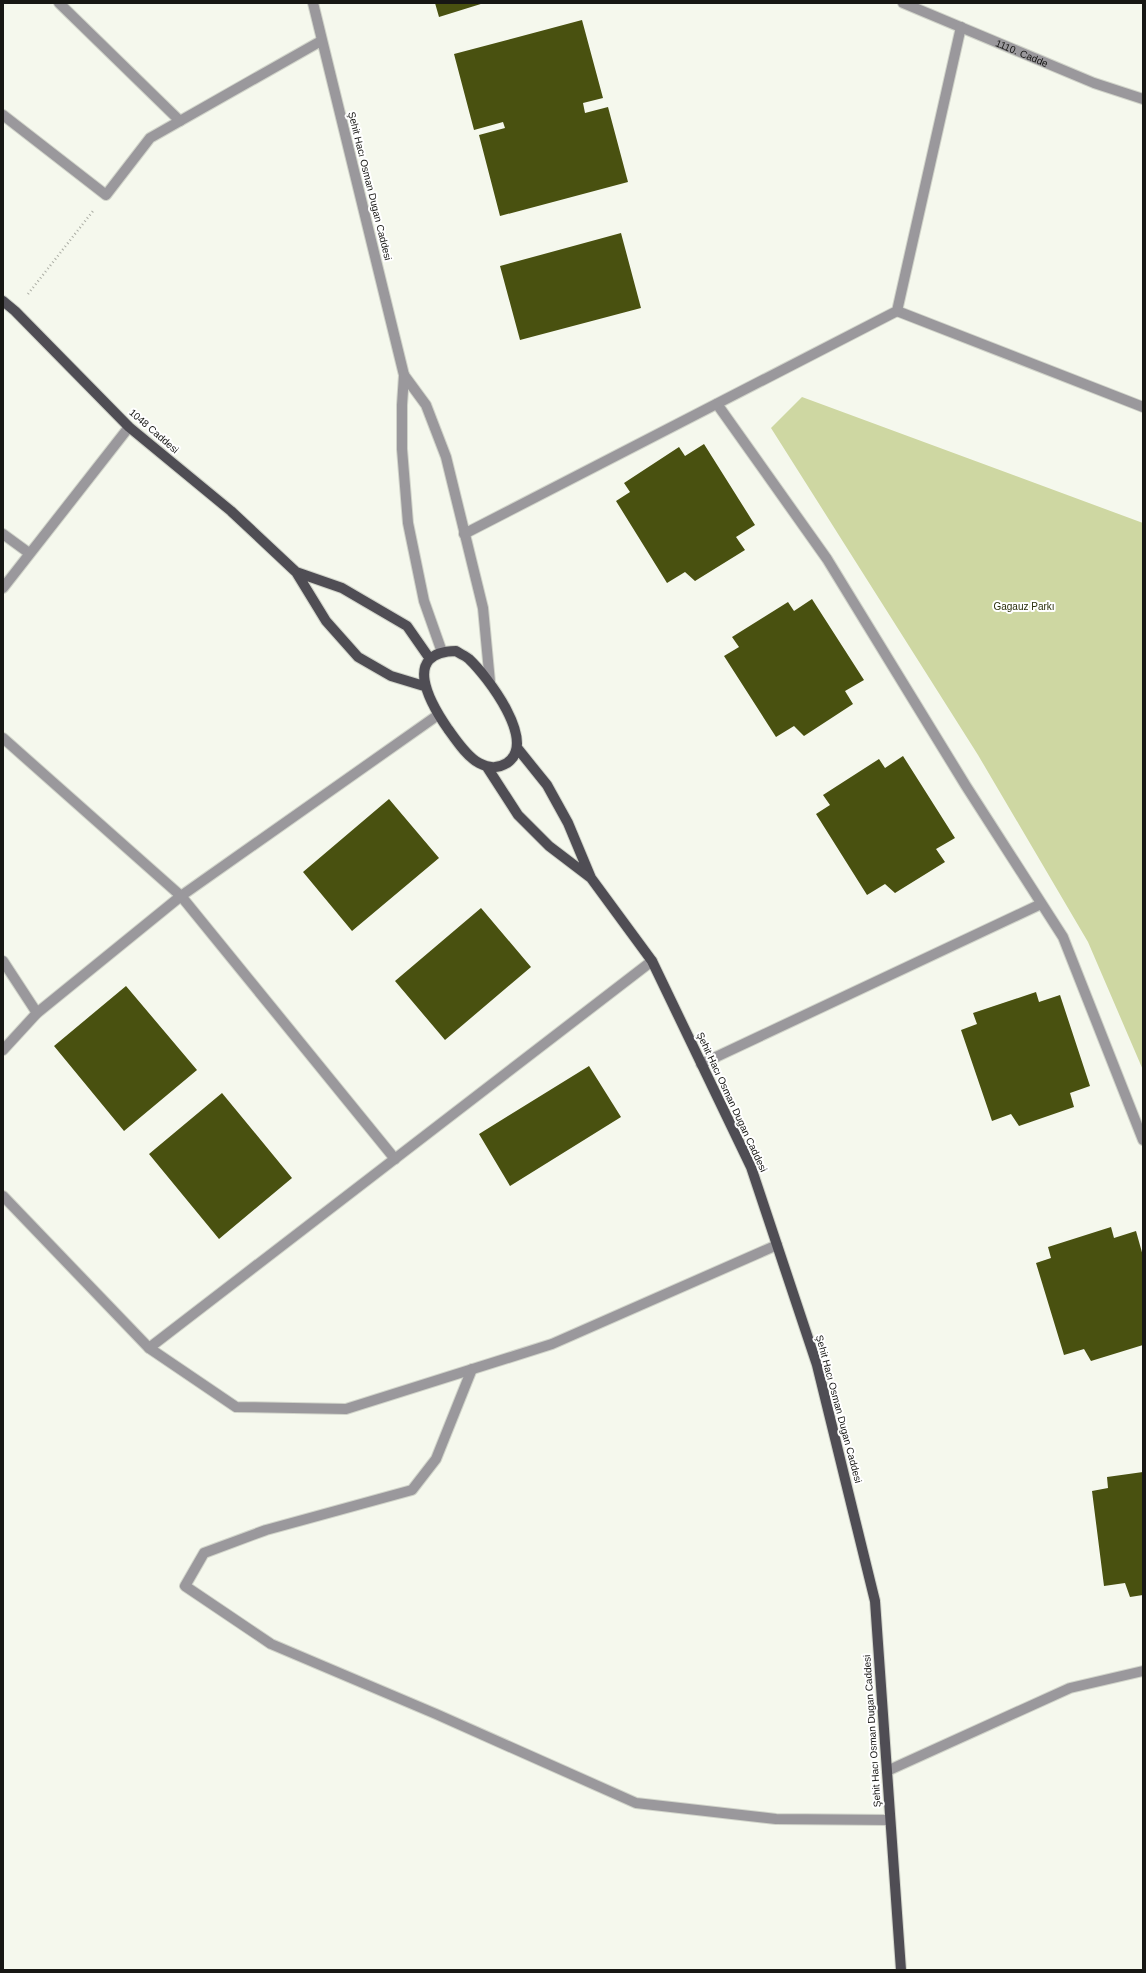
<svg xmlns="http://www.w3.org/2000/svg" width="1146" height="1973" font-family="Arial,sans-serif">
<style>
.green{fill:#ced7a2}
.building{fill:#495110}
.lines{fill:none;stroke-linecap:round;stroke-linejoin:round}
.minor-casing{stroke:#d1d4ca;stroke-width:12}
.major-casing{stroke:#d1d4ca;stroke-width:12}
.path{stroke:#abada4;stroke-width:2.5;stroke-dasharray:1 3;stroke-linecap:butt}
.minor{stroke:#9a989c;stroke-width:10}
.major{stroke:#4f4d54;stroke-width:10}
.labels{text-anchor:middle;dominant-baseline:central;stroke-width:4;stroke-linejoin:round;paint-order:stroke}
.street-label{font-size:10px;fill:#171714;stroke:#fff}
.park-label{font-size:10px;fill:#2a2f0b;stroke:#fff}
</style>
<rect width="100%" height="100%" fill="#f5f8ed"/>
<path class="green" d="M802,397l341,126v547l-55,-128 -110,-187 -207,-327z"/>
<path class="building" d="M435,3h49l-45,14z
M582,20l21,78 -20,5 2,10 23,-6 20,75 -128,34 -21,-81 26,-7 -2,-6 -29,8 -20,-76z
M621,233l20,75 -121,32 -20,-74z
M704,444l51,81 -19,12 9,13 -50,31 -10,-9 -18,11 -51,-82 14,-9 -6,-9 55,-36 6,9z
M812,599l52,81 -19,11 8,13 -49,32 -10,-10 -18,11 -52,-81 15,-9 -7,-10 56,-35 6,9z
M903,756l52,82 -19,11 9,13 -50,31 -10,-9 -18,11 -51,-81 14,-9 -7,-10 56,-36 6,9z
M389,799l50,59 -87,73 -49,-59z
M481,908l50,59 -86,73 -50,-59z
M126,986l71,84 -73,61 -70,-85z
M1036,992l3,10 21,-7 30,91 -20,7 4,14 -55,19 -8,-12 -19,7 -31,-91 16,-6 -4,-11z
M589,1066l32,51 -111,69 -31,-52z
M222,1093l70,85 -73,61 -70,-85z
M1111,1227l3,11 22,-7 7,25v89l-52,16 -7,-12 -20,6 -28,-92 15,-5 -3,-11z
M1143,1472v123l-13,2 -5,-14 -21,3 -12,-95 16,-3 -1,-11z"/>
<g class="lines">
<defs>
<g id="minor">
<path d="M59,3l121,118"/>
<path d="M313,3l91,372 -2,30v44l6,74 16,78 18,51"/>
<path id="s1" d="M903,3l191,80 49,16"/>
<path d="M3,115l103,80 44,-57 171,-97"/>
<path d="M897,311l246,96"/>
<path d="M404,375l22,30 20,52 37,151 7,74"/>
<path d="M717,404l110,155 139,227 97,151 80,203"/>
<path d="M3,534l26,19"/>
<path d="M464,534l433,-223 64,-284"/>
<path d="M3,588l126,-161"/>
<path d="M3,738l178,158 214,263"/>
<path d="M3,961l34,52"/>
<path d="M3,1050l34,-37 144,-117 257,-181"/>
<path d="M701,1064l340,-160"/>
<path d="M3,1196l146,152 87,59 110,2 206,-65 225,-99"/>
<path d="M149,1348l503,-387"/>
<path d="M472,1369l-36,90 -24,31 -146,40 -62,23 -19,33 86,58 165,70 200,89 140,16 114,1"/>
<path d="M887,1771l183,-83 73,-17"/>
</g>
<path id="major" d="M3,301l12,10 114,116 102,84 65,61 30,49 32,36 33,19 33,10
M296,572l46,16 65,38 23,33
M456,651c4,3 10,5 13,8 18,17 69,83 38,104 -10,6 -18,5 -28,0 -12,-6 -23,-23 -31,-34 -18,-26 -47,-77 8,-78z
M518,749l29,36 21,38 23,55 61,83 99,206 66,198 58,236 26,369
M487,767l31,48 31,31 42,32"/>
</defs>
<use href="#minor" class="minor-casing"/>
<use href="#major" class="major-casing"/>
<path class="path" d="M28,294l65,-83"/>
<use href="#minor" class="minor"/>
<use href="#major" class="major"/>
</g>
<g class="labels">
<g class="street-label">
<text stroke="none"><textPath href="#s1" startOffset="129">1110. Cadde</textPath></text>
<text transform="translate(370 186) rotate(76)">Şehit Hacı Osman Dugan Caddesi</text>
<text transform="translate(154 431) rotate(41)">1048 Caddesi</text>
<text transform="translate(732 1102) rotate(65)">Şehit Hacı Osman Dugan Caddesi</text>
<text transform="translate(839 1409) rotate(75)">Şehit Hacı Osman Dugan Caddesi</text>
<text transform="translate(872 1731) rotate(-94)">Şehit Hacı Osman Dugan Caddesi</text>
</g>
<g class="park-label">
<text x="1024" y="606">Gagauz Parkı</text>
</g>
</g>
<rect width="1146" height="1973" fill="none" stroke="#171714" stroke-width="8"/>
</svg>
